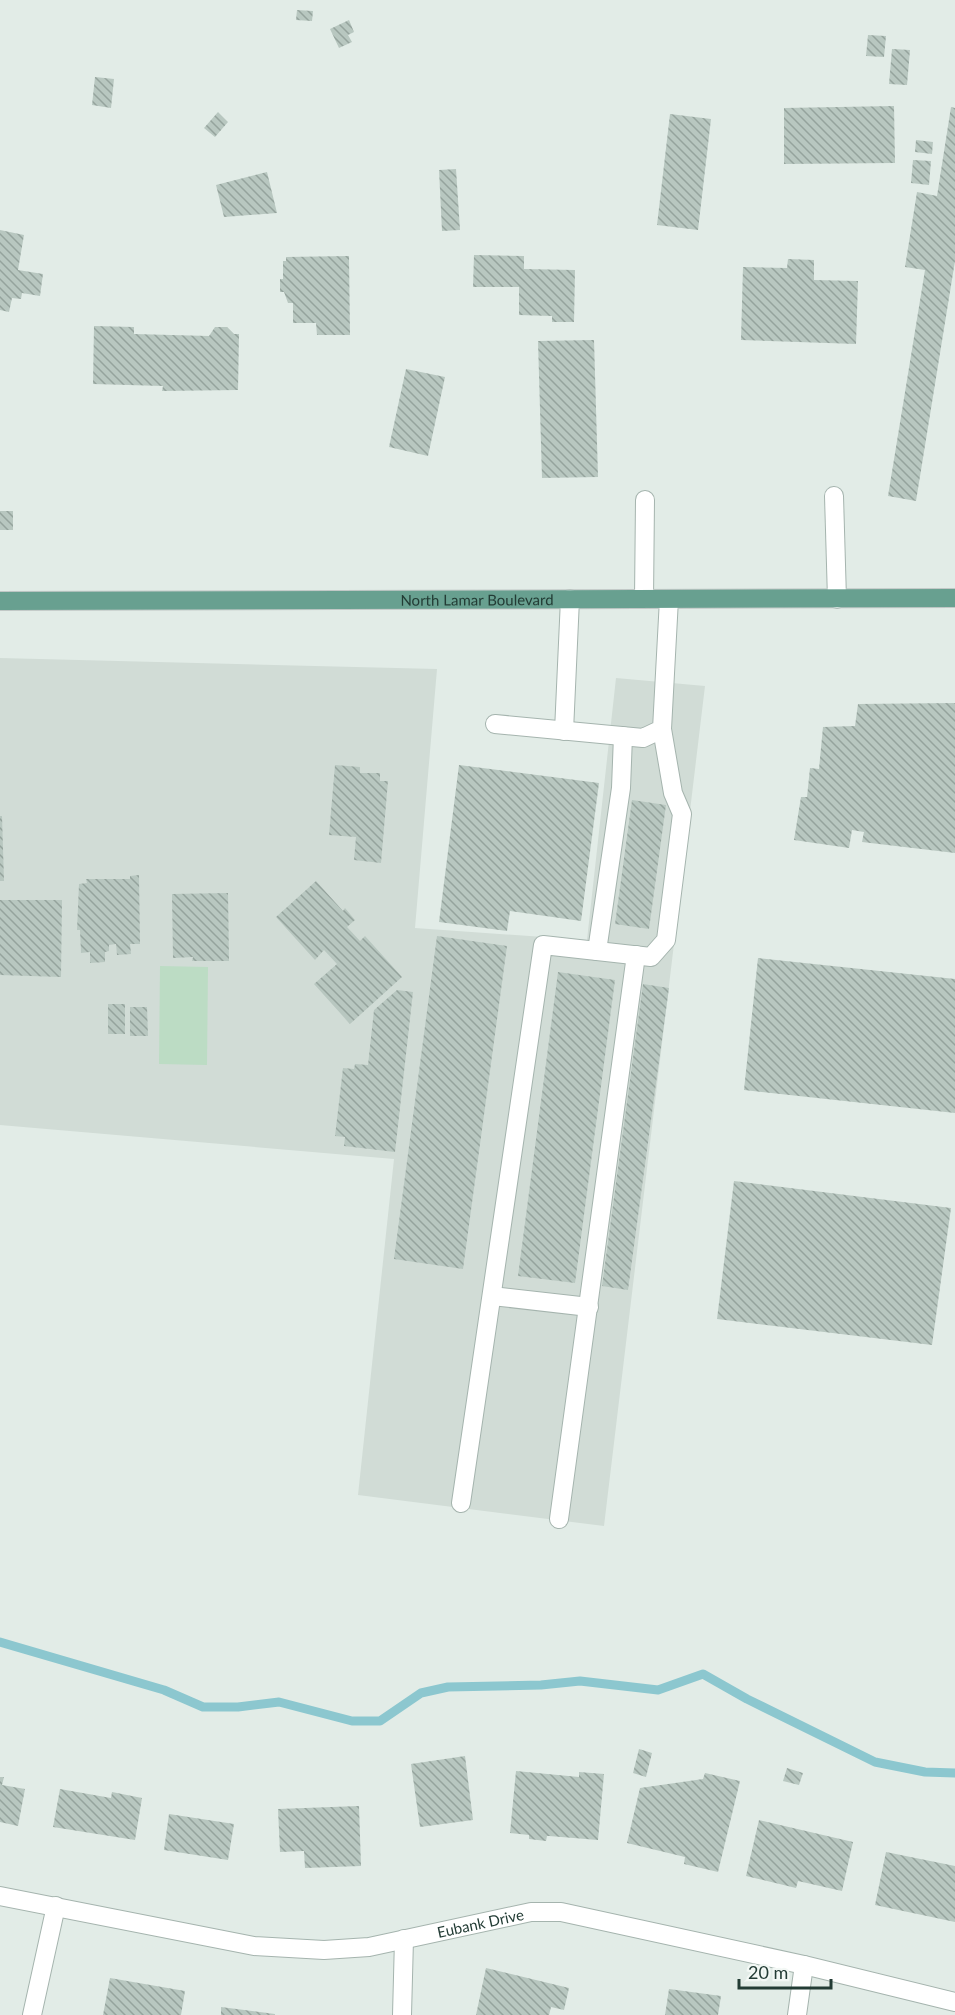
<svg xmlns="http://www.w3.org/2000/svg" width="955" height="2015" font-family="Lato,sans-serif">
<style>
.built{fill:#d1dcd6}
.park{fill:#bcdcc4}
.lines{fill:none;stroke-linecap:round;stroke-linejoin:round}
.stream{stroke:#8cc7cf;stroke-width:9}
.building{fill:url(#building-back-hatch)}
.minor-casing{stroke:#a5b4ae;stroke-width:20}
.major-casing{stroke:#c1c8c6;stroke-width:20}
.minor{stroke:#fff;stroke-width:18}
.major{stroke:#68a090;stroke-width:18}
.labels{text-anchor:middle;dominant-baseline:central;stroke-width:4.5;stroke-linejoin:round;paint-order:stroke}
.street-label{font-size:15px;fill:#233c35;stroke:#f3f8f5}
</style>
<defs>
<pattern id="building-back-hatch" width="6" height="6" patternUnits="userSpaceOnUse" patternTransform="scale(1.5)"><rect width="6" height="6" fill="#b8c7c0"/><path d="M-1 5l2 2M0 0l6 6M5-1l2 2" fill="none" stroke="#95a39d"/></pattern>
</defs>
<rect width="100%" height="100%" fill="#e2ece7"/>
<path class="built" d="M0,658l437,11 -22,259 172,12 29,-262 89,8 -101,840 -246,-31 36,-336 -394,-34z"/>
<path class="park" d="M160,966l48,1 -1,98 -48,-1z"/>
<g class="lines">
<path class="stream" d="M0,1642l164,48 39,17h35l41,-5 73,19h28l41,-28 27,-6 93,-2 39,-4 78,9 45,-16 44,25 128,63 50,10 30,1"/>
</g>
<path class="building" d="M297,10l16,1 -1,10 -16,-1z
M349,20l5,12 -6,3 4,7 -13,6 -9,-19z
M868,35l18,1 -2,21 -18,-1z
M892,49l18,1 -3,35 -18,-1z
M95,77l19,2 -3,29 -19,-3z
M894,106l1,57 -111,1v-56z
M951,107l4,1v153l-39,240 -28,-5 37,-226 -20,-3 12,-75 20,4z
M218,112l10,10 -13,15 -11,-9z
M670,114l41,5 -13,111 -41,-5z
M916,140l17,2 -1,12 -17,-2z
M913,160l18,1 -2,24 -18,-2z
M456,169l4,61 -18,1 -3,-61z
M267,172l10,41 -53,4 -8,-32z
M0,230l24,5 -6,35 25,4 -3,22 -18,-3 -1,6 -9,-1 -3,14 -9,-2z
M474,255l50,1v13l51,1 -1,52h-22v-6l-33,-1v-28h-46z
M349,256l1,79h-33l-1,-12h-23v-20h-5l-4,-11h-4v-13h3v-18h3v-4z
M788,259l26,1v20l44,1 -2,63 -115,-4 2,-73 44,1z
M94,326l40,1v7l75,2 6,-9h12l7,7h5l-1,56 -76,1 1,-5 -70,-2z
M594,340l4,137 -56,1 -4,-137z
M406,369l39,8 -17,79 -39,-9z
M0,511h13v19h-13z
M955,703v150l-93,-11 2,-10 -12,-2 -3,18 -55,-8 7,-43h6l3,-29 9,1 4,-42 32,-1 3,-22z
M335,765l25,2v6h20v8h8l-7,82 -27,-3 2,-23 -27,-2z
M459,765l140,18 -18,138 -71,-10 -3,20 -68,-9z
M632,800l34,5 -17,124 -34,-5z
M0,816h2l2,65h-4z
M139,875l1,69h-10l1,10 -14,1 -1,-11 -7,1v6l-4,1v10l-15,1v-11l-9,1 -1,-23h-3l2,-46 8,-1 -1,-4h44v-3z
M316,881l27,30 2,-3 10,12 -8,7 13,14 5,-5 37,41 -52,47 -36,-40 23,-20 -13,-14 -9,10 -39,-43z
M228,893l1,68h-37l1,-4 -20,1 -1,-64z
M0,900h62l-1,77 -61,-2z
M437,936l70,10 -44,323 -69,-10z
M758,958l197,21v134l-211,-23z
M558,972l57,8 -40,303 -57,-7z
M643,984l26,4 -41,302 -26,-4z
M397,990l16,2 -18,160 -51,-6 1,-9 -10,-1 8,-68 11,1 1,-5 13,1 6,-55z
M108,1004h17v30h-17z
M130,1007h17l1,29h-18z
M734,1181l217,27 -19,137 -215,-26z
M639,1749l13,4 -6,24 -13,-4z
M465,1756l8,64 -53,7 -9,-63z
M787,1768l16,5 -4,12 -16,-4z
M516,1771l63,6v-5l25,2 -6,66 -49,-4h-2l-1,5 -17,-2v-4l-19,-2z
M705,1773l35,8 -22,91 -34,-8 1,-7 -58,-14 13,-55 63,-9z
M0,1777h4l-2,8 23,4 -7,37 -18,-4z
M60,1789l51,9 1,-6 30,6 -7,42 -82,-13z
M359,1806l2,60 -56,2 -1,-17 -24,1 -2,-43z
M169,1814l65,10 -6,36 -64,-10z
M759,1820l94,22 -11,49 -44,-10 -2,7 -50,-12z
M886,1852l69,14v56l-80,-17z
M486,1968l83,20 -5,22 -13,-3 -2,8h-73z
M110,1978l75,13 -4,24h-78z
M669,1989l52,7 -3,19h-53z
M221,2007l54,7v1h-54z"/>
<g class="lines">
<defs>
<g id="minor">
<path d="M834,496l3,103"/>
<path d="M644,599l1,-99"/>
<path d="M495,724l148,14 19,-9 7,-130"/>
<path d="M564,731l6,-132"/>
<path d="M597,951l24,-163 2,-52"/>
<path d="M492,1296l97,11"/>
<path d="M461,1503l82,-558 108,12 15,-17 16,-126 -9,-21 -11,-64"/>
<path d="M559,1519l77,-564"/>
<path id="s1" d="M0,1896l254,50 70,4 45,-3 162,-35h30l243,53 151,37"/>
<path d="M32,2015l24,-109"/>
<path d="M402,2015l2,-76"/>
<path d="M797,2015l7,-50"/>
</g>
<g id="major">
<path id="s2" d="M0,601l955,-3"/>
</g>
</defs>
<use href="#minor" class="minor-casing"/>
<use href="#major" class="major-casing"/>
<use href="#minor" class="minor"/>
<use href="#major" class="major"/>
</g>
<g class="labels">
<g class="street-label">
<text stroke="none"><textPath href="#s2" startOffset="477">North Lamar Boulevard</textPath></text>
<text stroke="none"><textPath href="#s1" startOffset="488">Eubank Drive</textPath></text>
</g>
</g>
<path d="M739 1979v9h92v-9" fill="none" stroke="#233c35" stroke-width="3"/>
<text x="748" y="1979" font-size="18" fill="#233c35" stroke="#f3f8f5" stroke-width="4.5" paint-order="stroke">20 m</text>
</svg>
